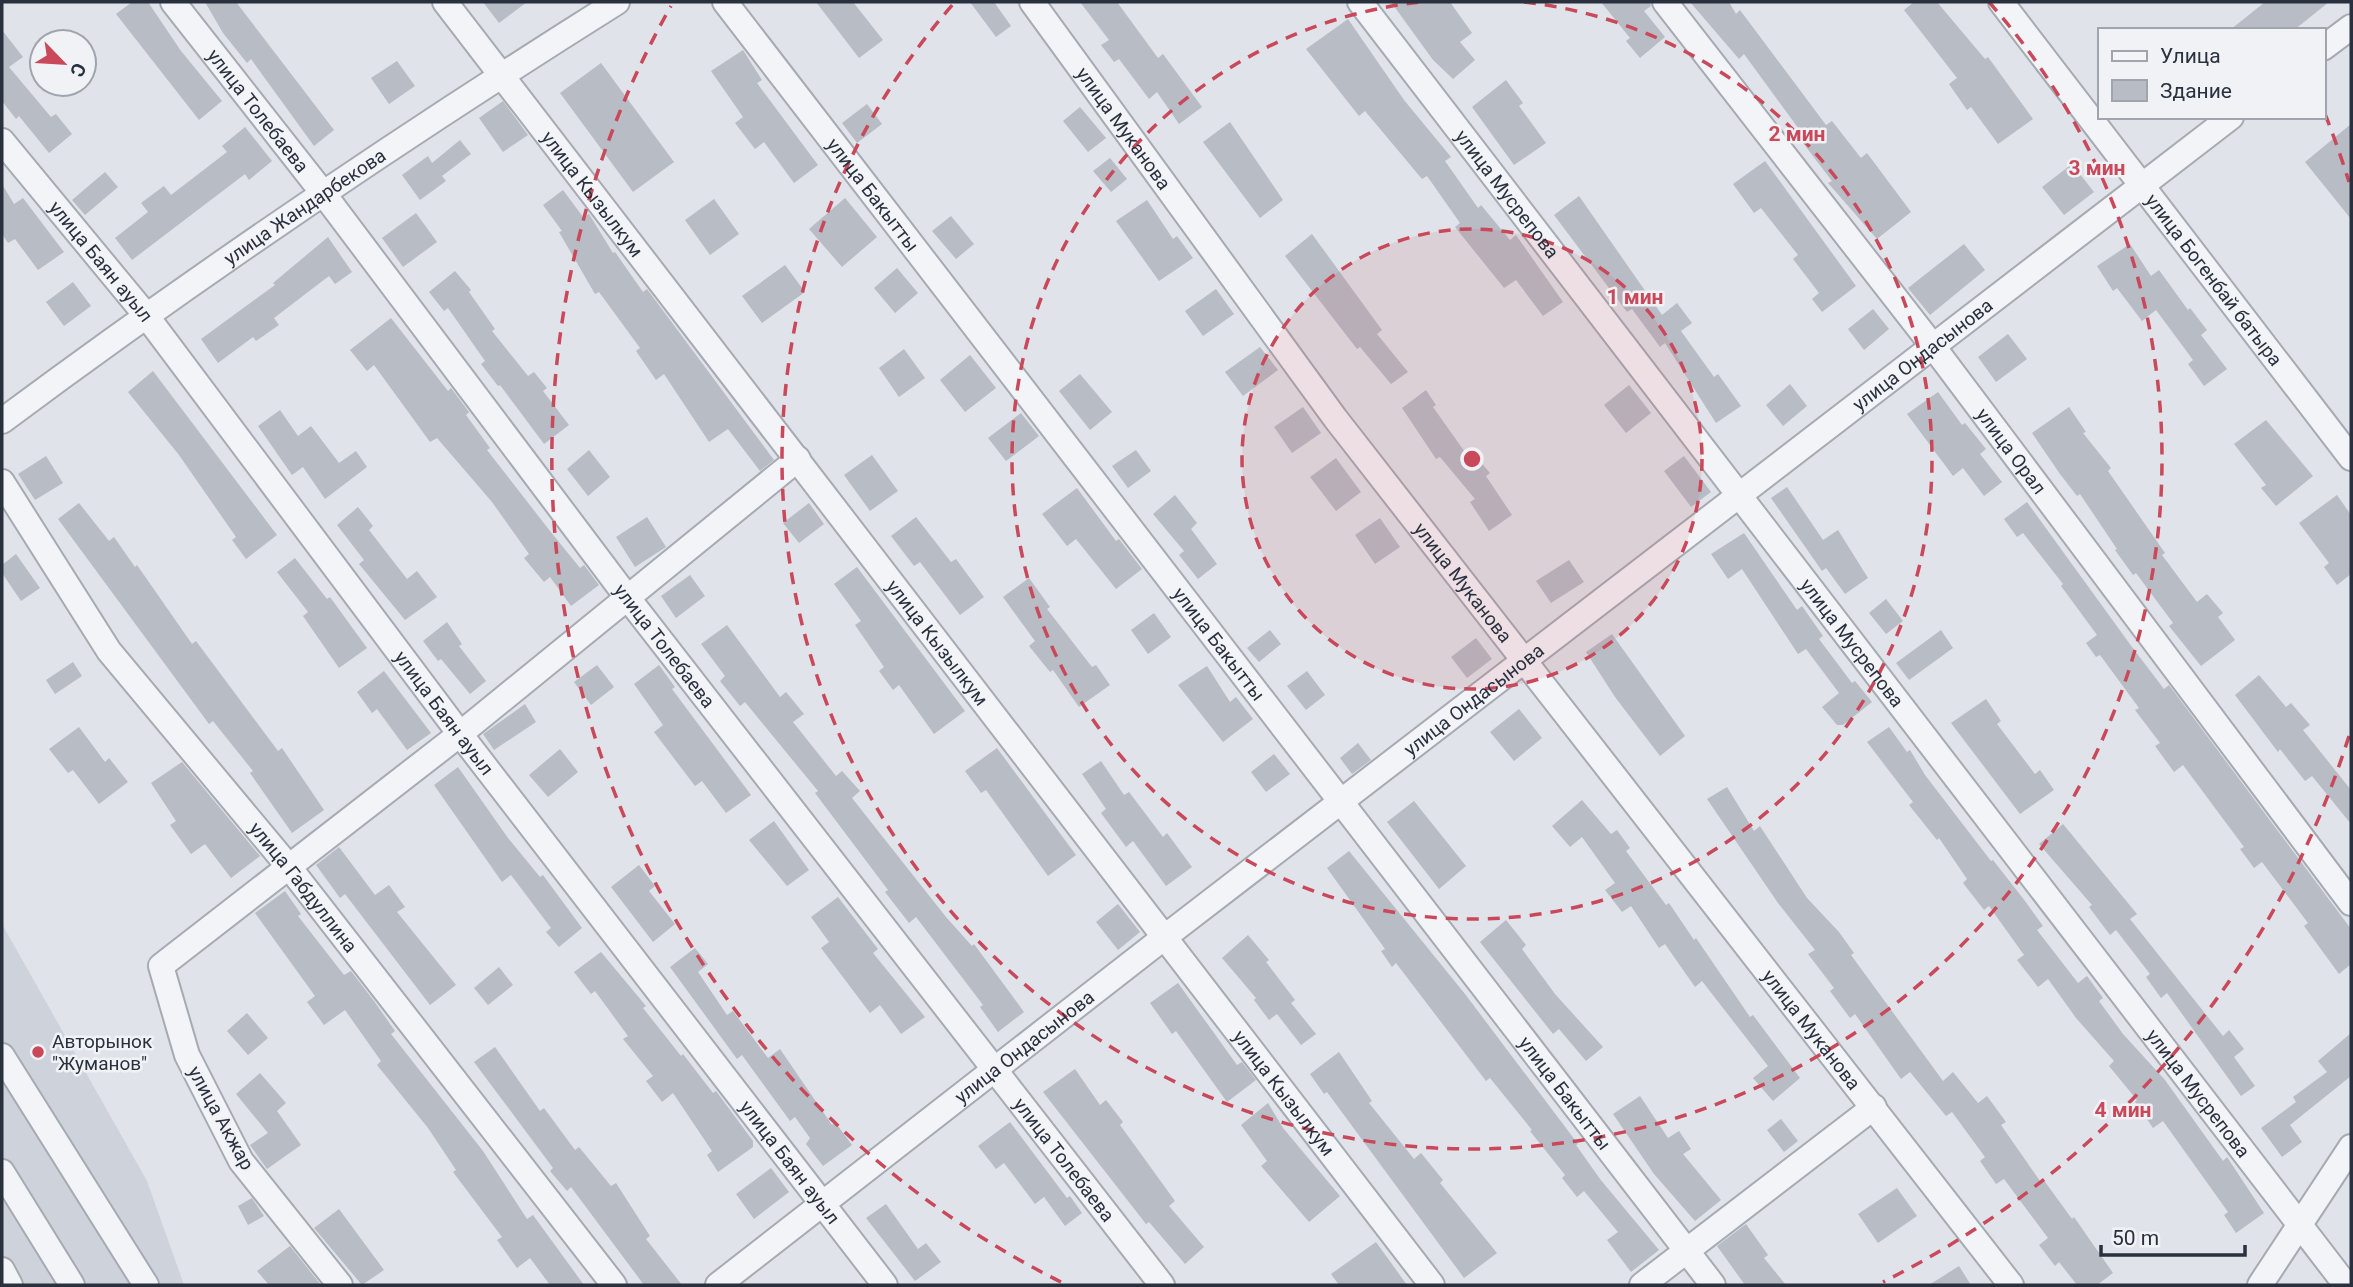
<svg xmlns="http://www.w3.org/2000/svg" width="2353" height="1287" font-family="Roboto,sans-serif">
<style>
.built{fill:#ced2da}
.building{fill:#b7bcc5}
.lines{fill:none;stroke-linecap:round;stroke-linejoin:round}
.minor-casing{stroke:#a5aab3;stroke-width:28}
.minor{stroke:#f3f4f7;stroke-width:24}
.ring{fill:none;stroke:#c9495a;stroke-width:3.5;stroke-dasharray:12 9}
.poi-dot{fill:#c9495a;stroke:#f0f2f6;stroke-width:2.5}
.labels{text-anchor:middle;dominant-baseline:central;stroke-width:5;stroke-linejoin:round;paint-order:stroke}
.street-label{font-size:19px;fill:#29313f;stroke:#f0f2f6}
.poi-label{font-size:19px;fill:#29313f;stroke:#f0f2f6;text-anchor:start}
.centre{fill:#c9495a;stroke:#f0f2f6;stroke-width:3.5}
.ring-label{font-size:21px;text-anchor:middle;font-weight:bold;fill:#c9495a;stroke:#f0f2f6;stroke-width:5;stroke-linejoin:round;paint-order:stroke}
</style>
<rect width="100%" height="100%" fill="#e0e3e9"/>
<path class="built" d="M2,924l145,257 37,104h-182z"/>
<path class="building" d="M132,2h16l33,49 41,50 -23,19 -83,-106z
M205,2h31l98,128 -20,16 -63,-87 -4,4 -24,-30z
M483,2h44l-28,21z
M816,2h37l30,38 -24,18z
M970,2h24l17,24 -15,11z
M1080,2h37l41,56 5,-4 39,53 -23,17 -22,-32 -8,7 -30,-40 -5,3 -13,-17 8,-5z
M1391,2h59l22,31 -12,9 15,18 -22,19 -20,-19z
M1601,2h49l1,4 -7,5 21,26 -25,21 -14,-17 4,-3z
M1690,2h39l7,12 4,-4 86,115 6,-4 29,37 6,-5 44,59 -34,27 -49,-56 4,-2 -29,-38 4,-3 -63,-86 -5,5z
M1914,2h23l48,57 3,-2 45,62 -35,25 -27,-37 -4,3 -18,-26 8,-6 -53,-68z
M2265,2h64l-35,28h-64z
M1348,19l56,81 47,57 -6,4 33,47 3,-3 29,35 6,-5 47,67 -20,14 -27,-36 -12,8 -49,-61 5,-4 -33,-47 -5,3 -57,-68 -6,5 -53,-67z
M2,30l21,27 -14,10 42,50 5,-3 16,20 -23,19 -30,-37 -3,3 -14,-18z
M743,50l19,30 -5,3 61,82 -24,18 -30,-41 -9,7 -20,-26 8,-6 -32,-46z
M397,61l18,25 -26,18 -18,-26z
M601,63l73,99 -41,30 -73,-99z
M1506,80l17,23 -4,3 27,37 -32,22 -42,-58z
M503,101l25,34 -25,17 -24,-34z
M867,104l15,20 -25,19 -15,-20z
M1080,107l26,31 -18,14 -25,-31z
M1230,122l53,78 -23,18 -57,-76z
M2351,124v95l-46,-57z
M245,127l27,34 -23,19 -4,-6 -113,86 -17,-22 33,-26 -7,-9 23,-17 7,9 56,-43 -5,-6z
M460,140l11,14 -29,22 4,5 -26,19 -18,-25 26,-19 4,7z
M1110,158l17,21 -16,13 -18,-21z
M1765,161l91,125 -34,26 -10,-13 7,-6 -26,-34 5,-4 -37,-47 -7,5 -21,-29z
M2072,164l22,28 -30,23 -22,-28z
M105,172l13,15 -33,28 -13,-15z
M2,184l12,20 9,-6 41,54 -26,18 -23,-31 -7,4 -6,-9z
M563,190l20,27 6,-3 24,39 2,-1 28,40 4,-3 127,171 -14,11 -32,-42 -19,13 -45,-68 -8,6 -20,-29 4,-3 -41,-56 -4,2 -36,-62 3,-1 -19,-26z
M1579,196l83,119 15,-12 15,20 -11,8 33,46 4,-3 23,32 -25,17 -51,-80 -5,4 -28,-38 -5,3 -73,-97z
M845,198l32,39 -35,30 -33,-38z
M714,199l25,35 -29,21 -25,-35z
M1147,200l26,39 4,-3 16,22 -34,23 -43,-60z
M416,213l21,29 -34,25 -21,-29z
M951,216l23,28 -18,15 -24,-28z
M1312,234l70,96 -5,4 31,38 -17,12 -31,-37 -3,2 -72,-93z
M328,237l24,35 -17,12 -6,-8 -55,42 5,7 -23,16 -3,-4 -35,26 -17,-24 74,-54 -2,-2z
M1964,244l21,26 -55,45 -22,-27z
M2130,244l21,32 8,-6 29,40 2,-2 17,22 -6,5 26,34 -23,17 -16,-22 5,-4 -37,-50 -14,11 -25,-33 -4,3 -16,-25z
M785,265l20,27 -43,31 -20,-27z
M897,268l21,25 -23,20 -21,-25z
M455,271l16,19 -2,2 26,37 -3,2 36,45 6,-4 13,16 -4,3 26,34 -25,19 -44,-59 -2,1 -17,-22 4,-3 -37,-53 -4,3 -15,-19z
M73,282l18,24 -27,20 -18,-24z
M1216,289l18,25 -31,22 -18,-25z
M1873,309l16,20 -25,21 -16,-21z
M391,318l57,73 3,-3 18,24 -3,3 24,33 -3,2 63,81 30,37 4,-3 15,20 -28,21 -21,-29 -6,5 -20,-24 5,-4 -37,-52 -55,-64 -7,4 -56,-77 -7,6 -17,-21z
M2008,334l19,25 -31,23 -18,-25z
M1260,347l18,23 -35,26 -18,-24z
M904,349l21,29 -26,19 -20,-29z
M970,355l26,33 -31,24 -25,-32z
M153,371l124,164 -31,24 -14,-19 4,-3 -57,-82 -51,-63z
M1080,374l32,38 -22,18 -31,-39z
M1790,384l17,22 -24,20 -17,-21z
M1629,385l22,28 -25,20 -22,-28z
M1426,390l10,15 -3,2 34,48 4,-4 19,22 -4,3 26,39 -23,16 -19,-29 5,-3 -35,-42 -4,2 -34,-51z
M1938,392l24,33 3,-2 21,26 -6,5 22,28 -18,14 -21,-28 -10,8 -46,-62z
M1303,407l18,26 -29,20 -18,-26z
M2069,407l17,25 -3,1 28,35 -3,3 57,82 -3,2 35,47 10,-8 16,19 -5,4 17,23 -34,26 -32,-40 4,-3 -37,-50 -3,2 -18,-25 2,-1 -37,-55 -3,2 -17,-22 -28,-41z
M280,410l18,26 13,-10 28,37 17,-12 11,16 -42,32 -22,-32 -11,8 -34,-49z
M1021,413l18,23 -33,25 -18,-23z
M2266,420l47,56 -37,30 -15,-18 5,-3 -32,-41z
M589,450l21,27 -22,19 -21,-27z
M1136,450l15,21 -23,17 -16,-22z
M872,455l26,36 -28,20 -26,-36z
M46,456l17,27 -28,17 -17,-26z
M1684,456l27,36 -20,15 -27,-36z
M1336,458l25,34 -25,19 -26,-34z
M1787,487l36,53 15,-10 30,48 -23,16 -19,-26 -4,3 -51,-73z
M1077,488l39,53 3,-2 23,30 -26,20 -40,-50 -9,7 -25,-32z
M1175,495l22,28 -6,6 26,35 -19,15 -19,-24 5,-4 -31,-37z
M2337,495l14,20v59l-14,11 -13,-18 5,-4 -30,-40z
M2027,502l105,145 32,42 5,-4 182,244v35l-12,10 -35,-48 4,-3 -46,-61 -8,6 -14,-19 4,-2 -61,-82 -9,7 -19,-26 5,-3 -25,-33 4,-2 -39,-53 -4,2 -10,-14 11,-8 -36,-49 2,-2 -40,-51 -6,4 -13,-18z
M79,503l30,38 5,-4 21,30 2,-2 55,79 4,-3 82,110 4,-3 42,62 -32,23 -42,-60 3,-2 -40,-50 -4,3 -151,-205z
M809,503l15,21 -25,19 -16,-20z
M358,507l15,19 -4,4 38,49 10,-8 20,26 -32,23 -46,-56 5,-4 -27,-35z
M647,517l19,30 -31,20 -19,-30z
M916,517l35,45 5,-3 28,38 -24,18 -40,-53 -6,4 -23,-30z
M1380,518l20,29 -25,17 -20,-29z
M1744,533l53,77 5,-4 21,30 -4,3 33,44 3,-2 17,21 -29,23h-6l-15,-18 17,-14 -33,-44 -8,5 -56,-85 -14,10 -17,-25z
M16,554l24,34 -19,13 -19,-28v-8z
M295,558l32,41 3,-2 37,51 -28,20 -36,-52 5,-4 -31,-40z
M1569,560l15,22 -33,21 -15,-22z
M857,567l108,144 -31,23 -35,-49 -6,5 -14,-19 5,-4 -29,-42 6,-4 -27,-37z
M690,575l15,21 -29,22 -15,-22z
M1029,578l21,29 -3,2 45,58 4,-2 14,20 -31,22 -26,-37 -3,2 -21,-26 6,-5 -32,-44z
M1886,599l17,22 -17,13 -17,-21z
M1154,613l17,24 -23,17 -17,-24z
M447,622l15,22 -3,2 27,35 -16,13 -29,-35 -3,2 -15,-20z
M727,625l53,72 6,-5 18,22 -11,8 43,54 6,-5 18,20 -8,7 94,119 26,29 2,-2 50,68 -26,20 -18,-25 3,-2 -67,-88 -7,6 -24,-31 3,-2 -73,-97 3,-2 -73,-89 -5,4 -20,-25 5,-5 -24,-32z
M1270,630l11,14 -22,18 -12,-14z
M1941,630l12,18 -44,32 -13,-17z
M1612,634l73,102 -25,20 -45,-59 -29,-45z
M1476,638l16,21 -25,19 -16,-21z
M73,662l9,14 -27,18 -9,-14z
M597,665l17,22 -23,18 -17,-23z
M659,665l16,22 -3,2 79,106 -25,18 -24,-32 -7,5 -41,-54 9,-7 -29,-41z
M1207,666l23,36 6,-5 17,22 -30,23 -45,-57z
M384,671l47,62 -24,17 -30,-41 -5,4 -15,-21z
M1307,671l18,24 -19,15 -19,-24z
M2259,675l27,32 5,-4 19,22 -7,5 48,60v34l-39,-48 -7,5 -25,-32 -2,3 -43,-57z
M1986,699l15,22 -4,3 38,50 5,-4 14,20 -34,24 -69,-91z
M525,704l11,18 -42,28 -11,-16z
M1519,709l23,29 -28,23 -24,-29z
M79,727l26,35 4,-4 19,24 -29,22 -26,-34 -5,3 -19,-24z
M1889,727l18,25 3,-2 15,25 66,86 2,-1 32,41 18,25 -6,4 41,53 9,-7 16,22 -4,3 24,33 42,46 58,81 4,-4 37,56 -28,20 -12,-18 4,-3 -65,-91 -10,7 -18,-26 2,-2 -28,-34 5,-5 -38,-43 -28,-39 -10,8 -21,-27 7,-5 -35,-49 -5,4 -21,-27 4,-4 -28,-41 -2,2 -28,-35 4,-3 -46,-60z
M1358,743l13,17 -19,14 -12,-16z
M997,748l79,107 -28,21 -62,-86 -5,3 -16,-22z
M560,749l18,23 -30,25 -19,-22z
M1274,754l16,20 -24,18 -15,-20z
M1101,761l23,34 5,-3 34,45 4,-4 25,34 -26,19 -33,-45 -7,6 -25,-34 5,-4 -24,-35z
M182,762l78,94 -29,22 -26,-34 -14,10 -21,-29 6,-4 -25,-38z
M458,767l50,71 32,39 3,-2 39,53 -23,19 -13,-15 5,-4 -40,-53 -9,7 -68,-97z
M1727,787l27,44 6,-5 47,72 32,34 15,21 -3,2 92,126 10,-9 25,31 9,-7 19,26 -5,3 39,56 3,-2 29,40 2,-2 39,56 -16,12h-20l-18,-23 -4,4 -16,-21 9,-7 -44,-59 -8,5 -16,-23 5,-4 -33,-45 -6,4 -36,-44 -9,7 -46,-65 -5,4 -20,-27 4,-3 -26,-34 7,-4 -37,-47 -71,-104z
M1582,800l29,34 6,-4 13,18 -4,3 40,54 3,-2 25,37 2,-2 54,79 3,-2 47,63 -27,23 -20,-23 15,-12 -66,-85 -7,6 -30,-43 -6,4 -28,-42 -9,6 -17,-22 10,-7 -33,-46 -12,10 -18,-21z
M1414,801l52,65 -27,23 -52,-67z
M774,821l35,49 -22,16 -38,-46z
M2063,824l74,90 -7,5 93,117 6,-6 15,19 -10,8 21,29 -14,10 -74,-103 -6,5 -15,-21 4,-3 -34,-44 -6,5 -21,-28 3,-2 -53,-61z
M339,847l36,48 14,-10 16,22 -8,5 59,73 -26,20 -85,-111 -5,4 -24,-33z
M1349,851l116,143 113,150 -2,1 24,34 59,71 -28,22 -24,-32 11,-8 -34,-41 -7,6 -15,-19 3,-3 -35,-44 2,-1 -42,-52 -4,3 -90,-118 -4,4 -11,-16 4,-2 -58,-81z
M639,865l16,21 -6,5 26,33 -22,18 -42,-55z
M285,891l16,23 -3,2 46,59 7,-4 23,30 21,30 -4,3 92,117 44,68 6,-4 51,70h-34l-20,-27 -13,10 -20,-28 5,-3 -49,-65 3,-2 -28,-42 -51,-63 4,-4 -36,-51 -21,15 -17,-23 8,-6 -60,-83z
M838,897l40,52 -5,4 52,64 -24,17 -21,-29 -10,8 -49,-65 8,-6 -18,-25z
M1118,904l22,28 -22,18 -22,-28z
M1506,920l20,25 -4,4 33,45 48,53 -17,14 -27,-32 -6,5 -73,-92z
M1248,935l21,25 -3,2 29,38 -4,3 25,31 -15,11 -24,-31 -8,6 -15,-20 2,-2 -34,-40z
M695,948l13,16 -10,8 29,43 6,-4 35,47 12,-9 52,76 3,-3 17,23 -29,21 -17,-22 4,-6 -15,-21 -5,4 -48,-66 -5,4 -67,-92z
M601,952l45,54 -3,2 38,48 2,-2 30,39 3,-2 37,50v6l-35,25 -11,-17 5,-4 -39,-58 -11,9 -16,-21 7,-5 -30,-37 5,-3 -33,-45 -4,3 -17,-22z
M499,967l14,18 -25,20 -14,-17z
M1178,983l59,82 5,-3 14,18 -29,22 -51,-71 -4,3 -22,-31z
M247,1013l21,25 -20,17 -21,-24z
M2351,1033v43l-61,49 12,17 -20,15 -21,-29 35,-26 -3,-5 34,-25 -9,-11z
M495,1047l45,64 4,-3 31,42 4,-3 32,39 5,-3 34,53 -4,3 36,46h-38l-73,-98 -4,4 -17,-20 3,-3 -79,-106z
M1339,1052l33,49 -3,2 45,56 7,-6 22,27 -3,3 57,70 -33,25 -137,-186 -3,2 -14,-20z
M1075,1069l25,36 6,-5 17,22 -3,3 55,76 -6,5 35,41 -19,17 -36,-42 -3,2 -103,-132z
M260,1073l26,30 -9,8 24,34 -34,24 -17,-24 18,-12 -32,-39z
M1640,1096l28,42 11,-7 12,18 -8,5 38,46 -26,21 -41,-47 -41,-60z
M1268,1103l15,25 57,68 -31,26 -48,-56 6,-5 -26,-36z
M1781,1119l17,22 -14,11 -17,-22z
M1010,1122l57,76 3,-2 12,17 -17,13 -21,-29 -9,7 -31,-41 -8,6 -18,-23z
M771,1168l18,24 -35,27 -18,-25z
M1897,1188l20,28 -39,27 -20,-29z
M252,1198l12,18 -16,9 -10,-19z
M886,1204l32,45 8,-6 15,19 -26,19 -49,-63z
M339,1209l45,61 -22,15 -48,-57z
M1746,1224l22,31 -4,3 22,27h-41l-28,-39z
M1376,1242l31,43h-68l-8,-11z
M290,1246l31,39h-52l-12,-14z
M1959,1266l12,19h-42z"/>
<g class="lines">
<defs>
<g id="minor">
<path id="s1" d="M173,2l150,191 304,404 535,688"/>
<path id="s2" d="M445,2l987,1283"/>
<path id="s3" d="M725,2l988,1283"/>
<path id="s4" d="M1032,2l303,416 676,867"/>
<path id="s5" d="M1360,2l986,1283"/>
<path id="s6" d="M1665,2l267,343 419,558"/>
<path id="s7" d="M2001,2l350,456"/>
<path d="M2323,48l28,-21"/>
<path id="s8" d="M2,141l143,173 315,420 425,551"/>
<path id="s9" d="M2,421c199,-148 405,-287 615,-419"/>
<path id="s10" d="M2,482l107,169 180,216 325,418"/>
<path d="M2,1056l144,229"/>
<path d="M2,1172l70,113"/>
<path d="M2,1270l8,15"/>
<path d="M340,1285l-99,-124 -54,-106 -26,-89 299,-232 338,-275"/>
<path id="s11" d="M718,1285l448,-349 1065,-819"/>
<path d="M1642,1285l232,-178"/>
<path d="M2260,1285l91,-138"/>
</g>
</defs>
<use href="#minor" class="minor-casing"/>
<use href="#minor" class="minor"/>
</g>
<circle cx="1472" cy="459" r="230" fill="#c9495a" fill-opacity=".12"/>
<g class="ring">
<circle cx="1472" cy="459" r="230"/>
<path d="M1524 2A460 460 0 1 1 1420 2"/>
<path d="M1989 2A690 690 0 1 1 955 2"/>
<path d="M2349 736A920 920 0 0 1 1883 1282M1061 1282A920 920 0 0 1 671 6M2325 114A920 920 0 0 1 2349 182"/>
</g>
<circle class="poi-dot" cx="38" cy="1052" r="7"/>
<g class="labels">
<g class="street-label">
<text stroke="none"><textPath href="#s1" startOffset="138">улица Толебаева</textPath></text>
<text stroke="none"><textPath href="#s4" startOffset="156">улица Муканова</textPath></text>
<text stroke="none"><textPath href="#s2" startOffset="242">улица Кызылкум</textPath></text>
<text stroke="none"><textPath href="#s3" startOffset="243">улица Бакытты</textPath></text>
<text stroke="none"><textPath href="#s5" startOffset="242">улица Мусрепова</textPath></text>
<text stroke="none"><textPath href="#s9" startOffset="371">улица Жандарбекова</textPath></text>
<text stroke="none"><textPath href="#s8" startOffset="156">улица Баян ауыл</textPath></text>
<text stroke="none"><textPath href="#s7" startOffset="350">улица Богенбай батыра</textPath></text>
<text stroke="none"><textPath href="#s11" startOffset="1522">улица Ондасынова</textPath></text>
<text stroke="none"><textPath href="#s6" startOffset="567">улица Орал</textPath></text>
<text stroke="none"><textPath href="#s4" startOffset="723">улица Муканова</textPath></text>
<text stroke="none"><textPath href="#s2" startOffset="808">улица Кызылкум</textPath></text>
<text stroke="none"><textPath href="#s3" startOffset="810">улица Бакытты</textPath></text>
<text stroke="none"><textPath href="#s5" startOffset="808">улица Мусрепова</textPath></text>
<text stroke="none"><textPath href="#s1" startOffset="810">улица Толебаева</textPath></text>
<text stroke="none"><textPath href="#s11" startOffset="956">улица Ондасынова</textPath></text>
<text stroke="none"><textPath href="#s8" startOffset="723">улица Баян ауыл</textPath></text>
<text stroke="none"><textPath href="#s10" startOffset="506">улица Габдуллина</textPath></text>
<text stroke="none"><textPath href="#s4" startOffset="1290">улица Муканова</textPath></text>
<text stroke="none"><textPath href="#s11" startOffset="388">улица Ондасынова</textPath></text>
<text stroke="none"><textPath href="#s2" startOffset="1376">улица Кызылкум</textPath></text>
<text stroke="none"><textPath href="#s3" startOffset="1377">улица Бакытты</textPath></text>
<text stroke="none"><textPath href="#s5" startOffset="1376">улица Мусрепова</textPath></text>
<text transform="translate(221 1118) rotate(61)">улица Акжар</text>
<text stroke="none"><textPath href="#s1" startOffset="1461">улица Толебаева</textPath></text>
<text stroke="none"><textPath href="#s8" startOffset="1290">улица Баян ауыл</textPath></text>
</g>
<g class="poi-label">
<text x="52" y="1041">Авторынок<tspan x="52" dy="22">"Жуманов"</tspan></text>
</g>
</g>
<circle cx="1472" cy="459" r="10" class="centre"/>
<g class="ring-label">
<text x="1797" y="141">2 мин</text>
<text x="2097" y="175">3 мин</text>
<text x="1635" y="304">1 мин</text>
<text x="2123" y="1117">4 мин</text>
</g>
<rect width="2353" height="1287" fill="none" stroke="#29313f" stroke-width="7"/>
<rect x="2098" y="28" width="228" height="91" fill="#f0f2f6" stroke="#a0a5ad" stroke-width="2"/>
<rect x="2112" y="51" width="35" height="10" fill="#f3f4f7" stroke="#a0a5ad" stroke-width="2"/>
<text x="2160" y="63" font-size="21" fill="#29313f">Улица</text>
<rect x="2112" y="80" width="35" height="21" fill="#b7bcc5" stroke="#a0a5ad" stroke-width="2"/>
<text x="2160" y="98" font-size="21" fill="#29313f">Здание</text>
<g transform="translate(63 63) rotate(115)"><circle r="33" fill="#f0f2f6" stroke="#a0a5ad" stroke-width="2"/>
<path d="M0-5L12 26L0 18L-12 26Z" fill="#c9495a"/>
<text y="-10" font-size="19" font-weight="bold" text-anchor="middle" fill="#29313f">С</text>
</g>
<path d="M2101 1245v10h144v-10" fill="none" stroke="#29313f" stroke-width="3.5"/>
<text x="2112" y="1245" font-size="21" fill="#29313f" stroke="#f0f2f6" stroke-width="5" paint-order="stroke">50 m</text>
</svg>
